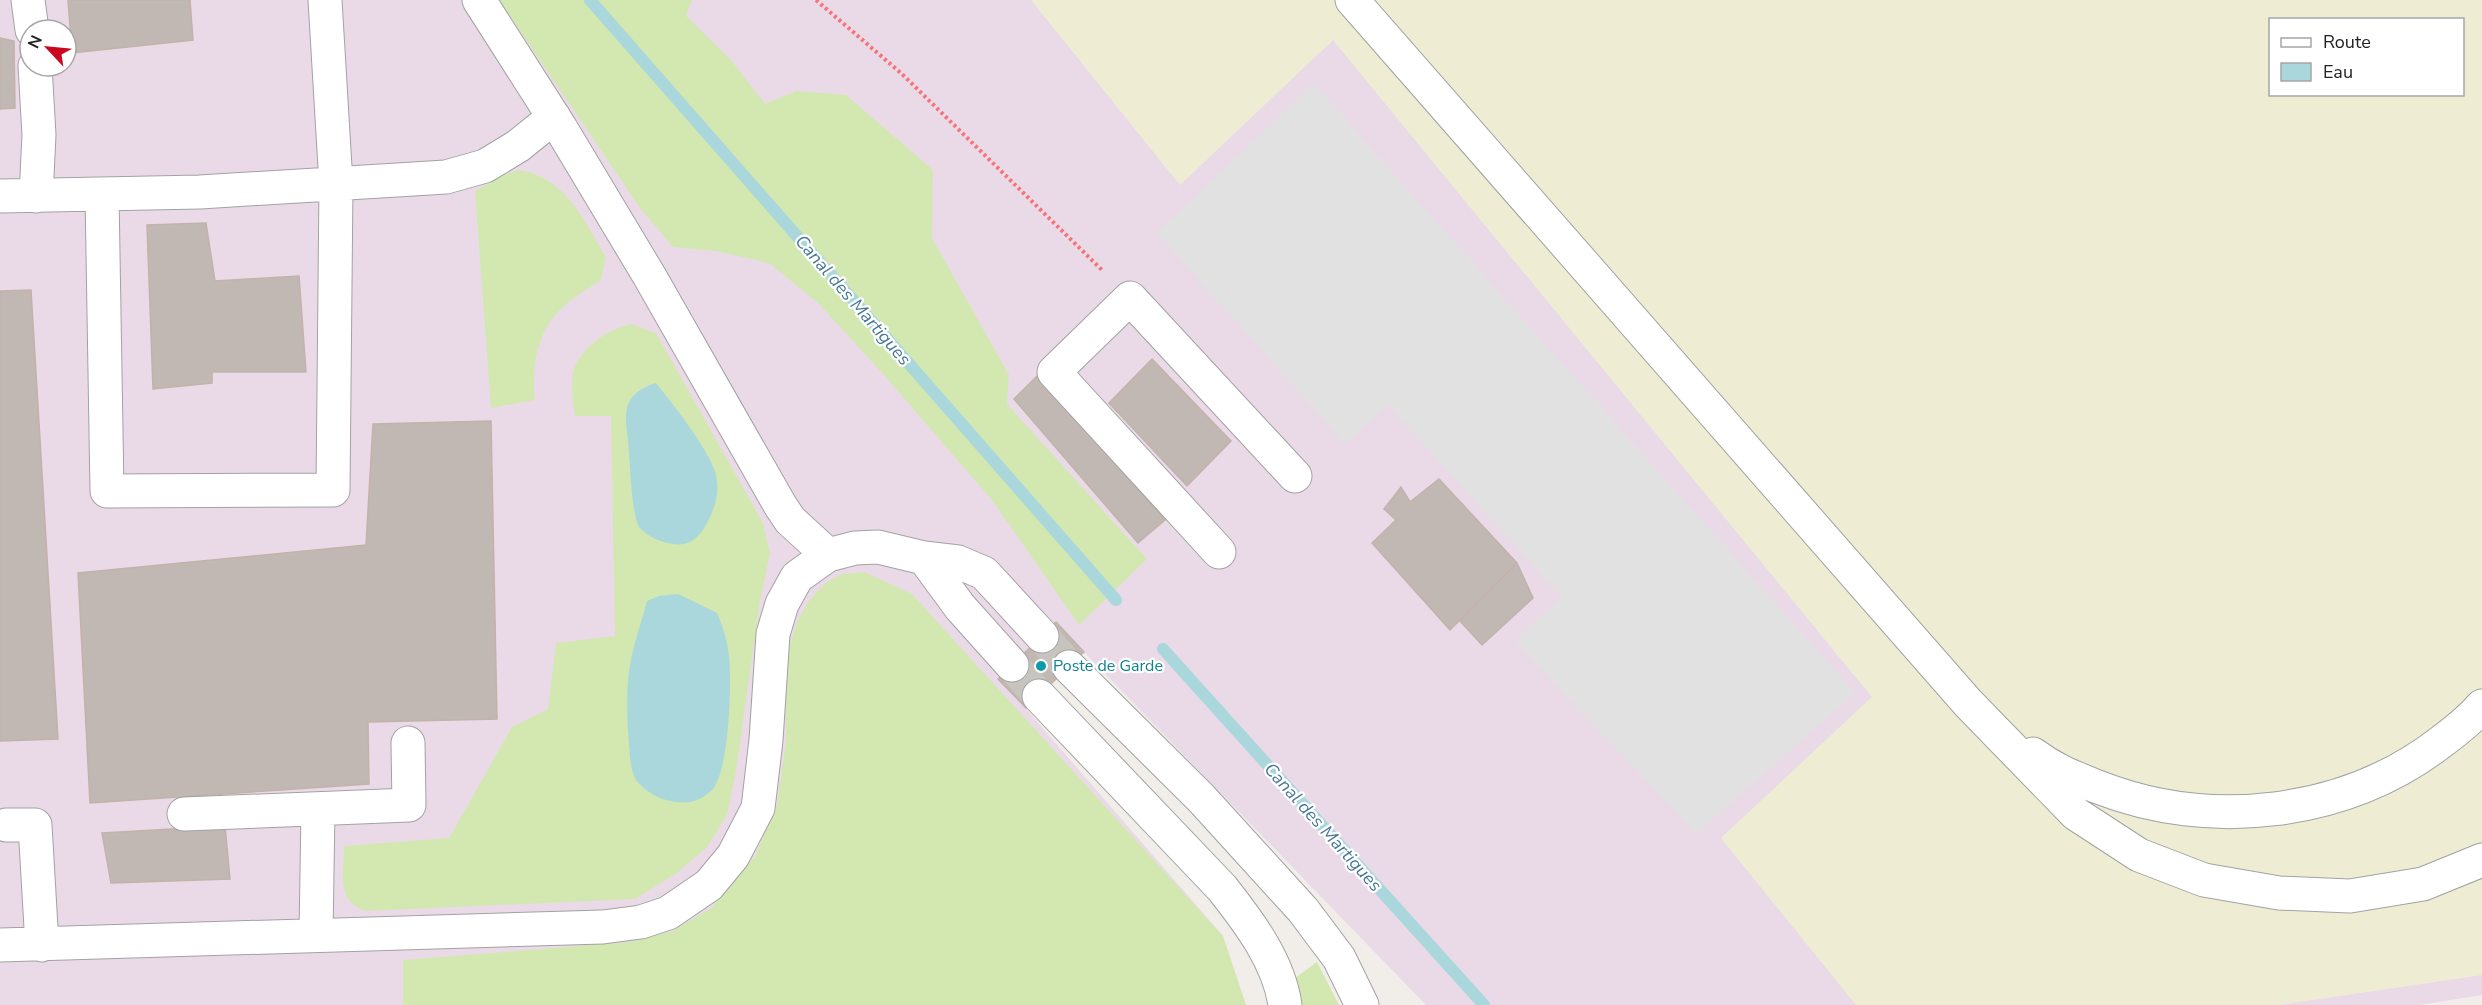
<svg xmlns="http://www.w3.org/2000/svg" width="2482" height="1005" font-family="'Nunito Sans',sans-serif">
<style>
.industrial{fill:#eadae8;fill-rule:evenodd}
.farmland{fill:#eeedd4;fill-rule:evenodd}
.grass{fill:#d2e8b0}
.parking{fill:#e1e1e1}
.water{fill:#aad7dc}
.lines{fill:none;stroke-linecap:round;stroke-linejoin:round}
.stream{stroke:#aad7dc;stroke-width:12}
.building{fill:#c1b8b4;stroke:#c2b2aa;stroke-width:1.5}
.minor-tunnel{stroke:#c7c4c0;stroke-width:33;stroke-dasharray:33 16;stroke-linecap:butt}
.minor-casing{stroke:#a2a2a2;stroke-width:35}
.path{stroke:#f57576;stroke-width:4;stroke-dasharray:3 3;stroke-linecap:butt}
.minor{stroke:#fff;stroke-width:33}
.culture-dot{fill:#0f9aa8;stroke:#fff;stroke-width:2}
.labels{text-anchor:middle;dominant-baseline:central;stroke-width:4.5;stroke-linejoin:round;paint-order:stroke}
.culture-label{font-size:16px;fill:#0d838f;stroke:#fff;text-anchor:start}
.water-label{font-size:18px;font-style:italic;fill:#467896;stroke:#fff}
</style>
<rect width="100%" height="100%" fill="#f1ede8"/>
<path class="industrial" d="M0,0h2482v995l-63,10h-993l-342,-353 -58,57 197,227 23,69h-1246zM2270,20h192v74h-192zM30,30h36v36h-36z"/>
<path class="farmland" d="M1031,0h1451v975l-203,30h-423l-135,-167 151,-141 -539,-657 -153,145zM2270,20h192v74h-192z"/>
<path class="grass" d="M499,0h193l-6,16 45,44 34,44 31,-13 50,4 87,75 -1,68 77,137 -2,29 140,155 -68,66 -87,-125 -109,-126 -65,-71 -49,-40 -53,-12 -43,-4 -33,-39z
M519,170c48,8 64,50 87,87l-5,23c-13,9 -28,17 -39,28 -25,22 -31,61 -27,92l-44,8 -16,-217 25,-15z
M631,324l25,9 107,190 7,30 -10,48 -24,170 -9,44 -20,32 -30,26 -42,26 -269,12c-31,-10 -22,-39 -22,-65l105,-8 63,-111 36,-18 8,-66 59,-7 -4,-220h-36c-2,-14 -5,-35 -1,-47 8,-23 35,-40 57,-45z
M864,572l48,22 311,342 23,69h-843v-45l226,-18 44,-11 38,-23 44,-52 22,-51 9,-64 -1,-60 4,-33 8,-26 11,-20 17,-19 17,-9z
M1317,962l22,43h-38l-6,-27z"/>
<path class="parking" d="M1314,84l541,609 -159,141 -181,-193 47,-44 -174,-192 -43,39 -188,-211z"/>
<path class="water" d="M656,383c16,20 55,69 60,92 3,16 1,25 -5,40 -12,26 -24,36 -53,25 -6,-2 -15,-8 -19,-13 -8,-15 -9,-68 -11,-87 -4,-30 -5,-46 28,-57z
M678,594l39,19c6,14 11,29 12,44 3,25 0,116 -17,133 -14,14 -28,14 -46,10 -11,-3 -23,-11 -30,-20 -6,-11 -6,-24 -7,-36 -2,-24 -3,-48 0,-72 3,-24 12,-48 18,-71l12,-5z"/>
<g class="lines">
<path class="stream" d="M590,0l526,600
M1163,649l321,356"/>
</g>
<path class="building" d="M68,0h122l3,40 -121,13z
M0,38l14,3 1,67 -15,1z
M206,223l9,58 84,-5 7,96h-94v11l-59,6 -6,-164z
M31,290l27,449 -58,2v-450z
M1152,359l79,82 -44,45 -78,-83z
M1038,375l127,145 -27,23 -124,-144z
M491,421l6,298 -129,3 1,62 -279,19 -12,-230 288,-28 7,-121z
M1439,479l78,84 -67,67 -78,-87 24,-23 -12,-11 17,-22 9,15z
M1517,563l16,35 -51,47 -22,-24z
M1056,622l28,30 -58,56 -28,-29z
M225,826l5,53 -119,4 -9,-50z"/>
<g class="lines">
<path class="minor-tunnel" d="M1042,636l27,31
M1012,665l27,31"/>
<defs>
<path id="minor" d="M28,0l4,30
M479,0l81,127 90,150 130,228 10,15 38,35
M1352,0l616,703 108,111 63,41 65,25 75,13 71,3 73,-12 59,-24
M35,66l4,69 -3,61
M102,194l5,297 226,-1 3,-306 -11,-184
M0,196l200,-4 246,-15 39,-11 33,-20 36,-29
M1219,552l-165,-180 76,-74 165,178
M1012,665l-52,-58 -36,-49 34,4 26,11 58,63
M1069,667l132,131 102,112 36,48 23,47
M1039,696l183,192c27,34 57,74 63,117
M2033,754c21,16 40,23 65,33 112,44 247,29 343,-45 15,-11 29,-22 41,-36
M184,814l225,-9 -1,-62
M6,825h29l7,120
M316,935l2,-126
M0,945l603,-18 38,-5 27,-9 41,-28 24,-29 25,-48 8,-68 7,-106 9,-30 15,-27 31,-22 27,-7 23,-1 46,11"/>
</defs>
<use href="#minor" class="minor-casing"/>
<path class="path" d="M816,0l86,74 201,197"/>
<use href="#minor" class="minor"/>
</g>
<circle class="culture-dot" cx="1041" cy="666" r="6"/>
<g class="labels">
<g class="culture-label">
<text x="1053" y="666">Poste de Garde</text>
</g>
<g class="water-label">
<text transform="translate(853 300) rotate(49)">Canal des Martigues</text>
<text transform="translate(1323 827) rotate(48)">Canal des Martigues</text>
</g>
</g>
<rect x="2269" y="18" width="195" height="78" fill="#ffffff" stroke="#a6a6a6" stroke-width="1.5"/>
<rect x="2281" y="38" width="30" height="9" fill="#ffffff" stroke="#a6a6a6" stroke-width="1.5"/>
<text x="2323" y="48" font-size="18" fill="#212121">Route</text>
<rect x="2281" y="63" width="30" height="18" fill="#aad7dc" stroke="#a6a6a6" stroke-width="1.5"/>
<text x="2323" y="78" font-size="18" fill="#212121">Eau</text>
<g transform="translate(48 48) rotate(296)"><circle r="28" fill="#ffffff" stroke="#a6a6a6" stroke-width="1.5"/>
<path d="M0-4.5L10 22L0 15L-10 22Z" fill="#ca071e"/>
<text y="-9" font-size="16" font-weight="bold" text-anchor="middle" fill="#212121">N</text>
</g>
</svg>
